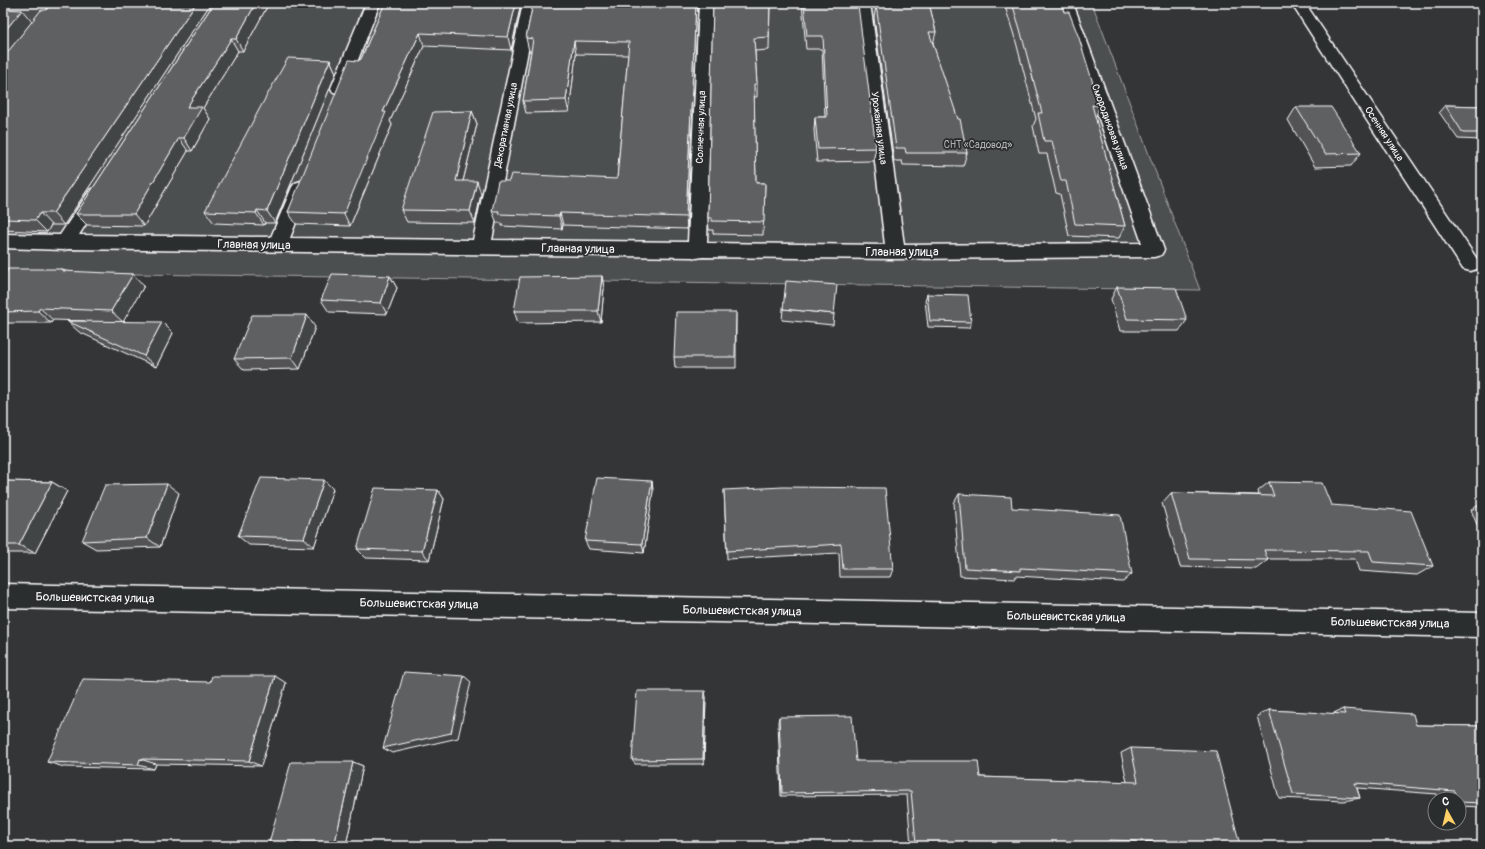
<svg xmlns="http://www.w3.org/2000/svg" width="1485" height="849" font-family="Pangolin,sans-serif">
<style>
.green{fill:#4c4f50;stroke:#a6a7a8}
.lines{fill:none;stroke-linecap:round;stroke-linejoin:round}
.minor-casing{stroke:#fff;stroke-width:3}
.minor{fill:#2a2d2e;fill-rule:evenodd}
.wall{fill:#525354;stroke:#fff}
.shaded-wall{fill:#424445;stroke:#fff}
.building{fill:#5f6162;stroke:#fff}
.labels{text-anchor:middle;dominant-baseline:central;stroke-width:3.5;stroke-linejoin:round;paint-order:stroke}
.far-street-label{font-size:10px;fill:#fff;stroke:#2a2d2e}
.far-park-label{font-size:10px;fill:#b7b9b9;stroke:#2a2d2e}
.street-label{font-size:12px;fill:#fff;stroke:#2a2d2e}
</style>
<rect width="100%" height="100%" fill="#333536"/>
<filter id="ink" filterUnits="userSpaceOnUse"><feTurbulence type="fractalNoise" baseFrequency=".025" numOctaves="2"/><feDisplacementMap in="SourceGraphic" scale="8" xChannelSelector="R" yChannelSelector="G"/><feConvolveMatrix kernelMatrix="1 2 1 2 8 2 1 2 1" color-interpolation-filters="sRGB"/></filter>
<g filter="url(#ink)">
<path class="green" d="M3,3h1089l108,287 -1197,-18z"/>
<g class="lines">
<defs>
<path id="minor" d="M366,3h14l-33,85 -2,4 -6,1 -6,-1 -2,-4z
M523,3h14l-45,237 196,2 11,-239h14l-6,240 178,2 -29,-242h14l34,242 238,-2 -83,-240h14l91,247 -3,5 -7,2 -259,2 -193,-2 -5,1 -5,-1 -624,-8 -4,1 -61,-2v-14l57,1 30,-45 6,-2 6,2 3,4 -26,41 192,2 21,-50 3,-4 6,-2 6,2 3,4 -20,51 183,2z
M1291,3h14l172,256 3,5 -3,5 -7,2 -7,-2z
M3,584l1479,29v24l-1479,-29z"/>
</defs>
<use href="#minor" class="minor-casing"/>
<use href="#minor" class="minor"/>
</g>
<path class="wall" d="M52,3h159l-147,222h-13l-4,7 -44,-2v-172l43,-48z
M214,3h55l-26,48h-5l-35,57 7,11 -18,32h-4l-44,75 -57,-1 -11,-11z
M383,3h138l-10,47 -87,-4 -34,75 2,4 -42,101 -54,-2 -8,-12 70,-151 3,-2 23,-53z
M533,3h165l-11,226 -124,-4 -1,4 -60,-3v-3h-5l-5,-12 125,-32 11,-124 -52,-1 -7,58 -43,1 -3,-12 8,-50h-2l-3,-13z
M713,3h57l-1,47 -14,1 2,33v13h-3l2,86h9l-2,52 -50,-1v-4h-4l-1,-12z
M802,3h34l40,145 -3,13 -56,1 -3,-32 1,-13h10l-3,-68h-16z
M891,3h38l7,29 -3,12 34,109 -4,13 -60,-1 -1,-4h-8l-20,-143 2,-13h16z
M1004,3h57l39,103 -5,12 30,108 -6,12 -50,-2 -9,-42 -4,-1 -9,-39h-8l-6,-28 3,-7 -20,-77z
M330,60l6,13 -61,150h-10l-1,2 -50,-2 -9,-12z
M1445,105l37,1v34l-24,-1 -19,-27z
M1296,107l65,46 -10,13 -36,1 -27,-47z
M472,111l5,13 -14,57 18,13 -6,29 -68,-1 -6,-12z
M63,269l2,2 79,15 -21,35 50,12 -17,34 -77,-35 -12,-11h18l-32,-1 -2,3h-48v-46z
M390,276l7,12 -10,26 -58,-2 -8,-12z
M602,276l2,12 -3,34 -83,1 -4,-12z
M1117,287l70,33 -8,11h-59l-9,-32z
M927,294l44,28 -2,6 -41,-1 -3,-27z
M783,309l51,5 -1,11 -51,-5z
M736,312v56h-61l-1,-11z
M315,327l-15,42 -56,1 -10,-11z
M324,480l9,9 -19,58 -65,-2 -11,-9z
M3,481l49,1 15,9 -32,62h-32z
M652,481l1,10 -9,62 -55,-4 -4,-8z
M1269,482l62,23 102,61 -16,9 -58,-4 -4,-12h-88l1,1 -12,9 -76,-2 -18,-64 9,-10 88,2 -1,-4z
M438,490l6,9 -15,61 -63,-2 -9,-9z
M724,490l169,79 -3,8h-50l-1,-24 -112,6z
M179,493l-19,54 -64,2 -14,-8z
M959,494l53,14 120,66 -9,8 -107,-6 -2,3 -54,-3 -6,-73z
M1482,503v34l-11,-27z
M210,682l76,1 -25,83 -105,-2 -2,5 -90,-2 -17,-5z
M706,697l-2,67h-69l-3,-4z
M1343,709l73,16 66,1v81l-23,-1v-7h-21l-1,-5 -80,-6 3,10 -16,3 -65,-3 -22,-82 12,-6 62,4z
M779,717l77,44 124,16 147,5 -6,-29 10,-5 109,97 -8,1h-36l-86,-3v3h-199l-4,-51 -126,1 -3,-74z
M353,762l10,4 -17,79h-64l-13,-2z"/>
<path class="shaded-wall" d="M196,3h15l-147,222 -11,-12z
M256,3h13l-26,48 -7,-12z
M516,3h5l-10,47 -3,-13z
M696,3h2l-11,226 -1,-12z
M22,10l10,12 -29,36v-25z
M420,33l4,13 -34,75 2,4 -42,101 -6,-12 39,-102z
M231,39l7,12 -35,57 7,11 -18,32 -8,-13 3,-31z
M574,41l2,13 -7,58 -3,-12z
M330,60l6,13 -61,150 -8,-12z
M472,111l5,13 -17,69 -4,-12z
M179,138l9,13 -44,75 -10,-12z
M477,181l4,13 -6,29 -5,-12z
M257,210l8,13 -1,2 -8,-12z
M40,213l11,12 -4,7 -12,-12z
M560,213l3,12 -1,4 -3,-13z
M133,274l11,12 -21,36 -12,-11z
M390,276l7,12 -10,26 -6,-11z
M602,276l2,12 -3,34 -3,-11z
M40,308l13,12 -2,3 -13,-12z
M307,315l8,12 -15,42 -8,-11z
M162,322l11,11 -17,34 -12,-11z
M324,480l9,9 -19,58 -10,-9z
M652,481l1,10 -9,62 -2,-9z
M52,482l15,9 -32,62 -16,-8z
M167,484l12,9 -19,54 -13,-9z
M438,490l6,9 -15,61 -7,-9z
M275,676l11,7 -25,83 -12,-5z
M464,676l7,6 -13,56 -66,15 -9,-5z
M3,690l5,2 -5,10z
M705,691l1,6 -2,67 -1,-5z
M140,759l16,5 -2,5 -16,-4z
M353,762l10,4 -17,79 -11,-3z"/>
<path class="building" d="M52,3h144l-143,210h-13l-5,7 -32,-1v-161l38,-48h5z
M214,3h42l-20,36h-5l-44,68h15l-18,31h-5l-45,76h-58z
M385,3h131l-8,34 -88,-4 -37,79h3l-42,102 -56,-2 61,-152 9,1 3,-2z
M533,3h163l-10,214 -126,-4 -1,3 -61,-2 1,-3h-7l6,-30h11l2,-7 106,5 12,-137 -55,-1 -8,59 -43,1 10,-62 -7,-1z
M713,3h57l-1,34 -15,1 3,46h-3l2,99h9l-1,39 -52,-1v-3h-4z
M804,3h32l1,3 21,-1 18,143 -58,1 -3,-32h12l-4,-81h-16z
M896,3h33l7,29h-7l29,87h2l7,34h-61l-1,-5h-9l-20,-143h20z
M1012,3h49l3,9h5l10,26 21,68 -8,-1 33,121 -50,-2 -9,-43h-5l-9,-40h-8l-6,-28h4l-22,-84z
M3,9l19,1 -19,23z
M288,58l42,2 -63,151 -10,-1 -1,3 -51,-2 56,-105z
M1445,105l37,1v27h-19z
M1296,107h35l30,46 -36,1z
M472,111l-16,70h21l-7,30 -69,-1 32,-98z
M8,269h55l-1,2 71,3 -22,37 -71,-3 -2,3 -35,1v-35z
M332,274l58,2 -9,27 -60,-3z
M602,276l-4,35h-84l6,-34z
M786,281l51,4 -3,29 -51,-5z
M1117,287l59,1 11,32 -60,-1z
M927,294l41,1 3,27 -41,-1z
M676,312h60l-1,45h-61z
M252,315h55l-15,43 -58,1z
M67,321l95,1 -18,34z
M261,478l63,2 -20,58 -66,-2z
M597,478l55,3 -10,63 -57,-3z
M3,481l49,1 -33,63h-16z
M1269,482l53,1 9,22 80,6 22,55 -60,-4 -4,-11 -105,-1 4,10 -78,-1 -19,-66 103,3z
M167,484l-20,54 -65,3 23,-56z
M783,487l102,1 8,81h-50l-2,-25 -114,7 -3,-61z
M375,488l63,2 -16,61 -65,-2z
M959,494l52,3 1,11 108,7 12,59 -112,-6v3l-55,-3z
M404,672l60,4 -13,57 -68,15z
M212,676h63l-26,85 -109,-2 -2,6 -91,-3 36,-83 127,3z
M637,691h68l-2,68 -71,1z
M1343,709l70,5 3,11 66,1v77l-23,-1v-3h-1l-3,-8 -100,-8 5,15 -67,-4 -24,-84 76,4z
M852,716l4,45h122l2,16 158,5 -7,-34 85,3 24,94 -131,-5 1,6h-69l-1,-1 -124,-2 -5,-52 -129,2 -3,-76z
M291,762h62l-18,80 -66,1z"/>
</g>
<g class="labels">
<g class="far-street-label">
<text transform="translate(506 125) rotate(-79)">Декоративная улица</text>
<text transform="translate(701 127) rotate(-88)">Солнечная улица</text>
<text transform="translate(1110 127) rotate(70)">Смородиновая улица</text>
<text transform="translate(879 128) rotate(83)">Урожайная улица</text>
<text transform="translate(1384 134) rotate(57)">Осенняя улица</text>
</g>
<g class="far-park-label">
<text x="978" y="145">СНТ «Садовод»</text>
</g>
<g class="street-label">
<text transform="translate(254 245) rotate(1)">Главная улица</text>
<text transform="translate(578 249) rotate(1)">Главная улица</text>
<text x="902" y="252">Главная улица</text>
<text transform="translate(95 598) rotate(1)">Большевистская улица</text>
<text transform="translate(419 604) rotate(1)">Большевистская улица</text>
<text transform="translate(742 611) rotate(1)">Большевистская улица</text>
<text transform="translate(1066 617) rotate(1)">Большевистская улица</text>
<text transform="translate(1390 623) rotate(1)">Большевистская улица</text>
</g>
</g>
<rect width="1485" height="849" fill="none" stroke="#2a2d2e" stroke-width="16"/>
<rect x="8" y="8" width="1469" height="833" fill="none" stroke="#fff" stroke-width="1.5" filter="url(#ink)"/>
<g transform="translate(1447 811) rotate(352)"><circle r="19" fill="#2a2d2e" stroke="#7f8182"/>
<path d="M0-3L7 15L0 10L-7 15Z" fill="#ffd166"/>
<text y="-6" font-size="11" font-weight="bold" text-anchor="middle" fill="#ffffff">С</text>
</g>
</svg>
